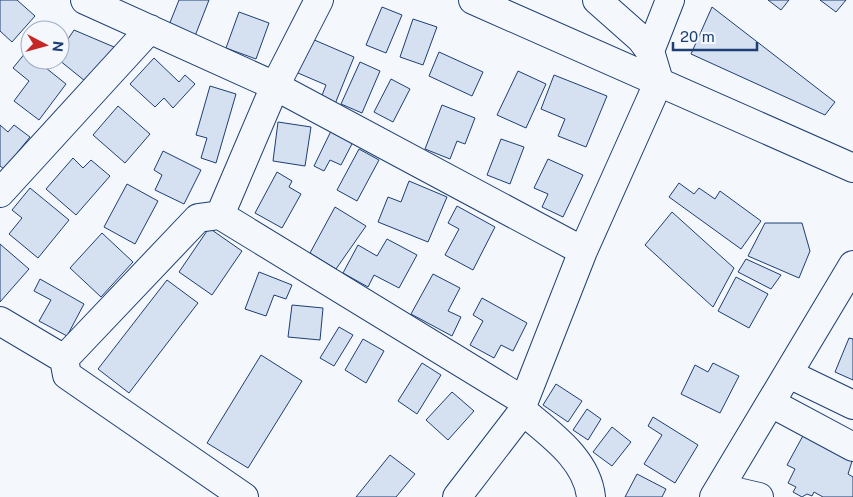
<svg xmlns="http://www.w3.org/2000/svg" width="853" height="497" font-family="'Public Sans',sans-serif">
<style>
.building{fill:#d5e0f0;stroke:#1d3f73}
.lines{fill:none;stroke-linecap:round;stroke-linejoin:round}
.minor-casing{stroke:#1d3f73;stroke-width:30}
.minor{stroke:#f4f7fb;stroke-width:28}
</style>
<rect width="100%" height="100%" fill="#f4f7fb"/>
<path class="building" d="M0,0h17l18,16 -23,26 -12,-11z
M179,0h30l-14,36 -26,-11z
M768,0h21l-8,10z
M820,0h26l-10,12z
M382,7l20,8 -16,38 -20,-8z
M712,7l123,95 -10,13 -134,-61z
M239,12l30,11 -13,36 -30,-11z
M413,19l24,8 -14,38 -23,-8z
M74,30l40,17 -29,34 -26,-21 1,-22 6,4z
M305,36l49,21 -19,47 -14,-6 5,-13 -35,-15z
M26,52l4,3v5h6l30,24 -27,36 -25,-19 15,-20 -16,-13z
M439,52l44,20 -11,24 -43,-20z
M154,58l25,24 6,-7 10,9 -22,24 -9,-10 -9,9 -25,-23z
M360,62l20,9 -18,42 -21,-9z
M518,71l28,13 -20,44 -29,-13z
M554,75l53,21 -21,51 -28,-11 7,-17 -24,-10z
M391,79l19,10 -17,33 -19,-10z
M210,86l26,8 -20,69 -15,-5 6,-20 -11,-3z
M442,105l33,13 -10,26 -8,-3 -7,18 -25,-10z
M118,106l32,28 -25,29 -32,-28z
M278,122l33,5 -6,39 -32,-5z
M0,125l8,7 6,-7 16,12 -26,32 -4,-3z
M331,131l22,11 -12,23 -11,-5 -6,11 -10,-5z
M501,139l23,8 -14,37 -23,-9z
M359,149l20,11 -22,41 -20,-11z
M163,151l38,19 -17,34 -29,-14 7,-15 -8,-5z
M73,158l10,10 8,-8 19,16 -34,39 -30,-26z
M548,159l35,16 -20,42 -21,-10 6,-13 -14,-6z
M277,172l15,9 -3,6 12,7 -19,34 -27,-15z
M409,181l38,16 -19,45 -50,-20 10,-25 13,5z
M679,183l15,11 5,-6 16,11 5,-8 41,30 -20,28 -72,-52z
M127,184l31,17 -23,43 -31,-17z
M30,188l39,32 -31,38 -29,-24 13,-16 -10,-8z
M457,206l38,21 -22,43 -28,-15 14,-26 -11,-6z
M335,207l31,19 -30,43 -26,-16z
M672,212l62,56 -21,39 -68,-62z
M765,223h37l8,28 -11,27 -51,-22z
M209,228l33,23 -30,44 -33,-23z
M102,233l31,29 -32,35 -31,-29z
M387,239l30,16 -18,33 -25,-13 -6,12 -25,-14 15,-28 19,11z
M0,244l29,25 -29,33z
M746,259l35,16 -10,14 -33,-17z
M259,272l33,13 -6,14 -12,-4 -8,21 -21,-7z
M433,274l27,14 -12,23 13,6 -9,19 -41,-22z
M736,277l32,17 -19,34 -31,-17z
M40,279l44,25 -17,32 -28,-15 12,-21 -17,-9z
M167,280l31,23 -69,90 -31,-24z
M482,298l45,25 -14,28 -12,-6 -7,13 -24,-13 13,-24 -10,-6z
M292,305l31,3 -3,32 -32,-3z
M339,327l14,8 -19,31 -14,-8z
M849,338l4,1v41l-18,-8z
M363,339l21,12 -18,32 -21,-13z
M261,355l41,26 -54,87 -41,-25z
M422,363l19,12 -24,39 -19,-13z
M713,363l26,13 -19,37 -39,-19 14,-29 13,7z
M556,384l26,17 -14,21 -25,-17z
M452,392l22,19 -26,29 -22,-20z
M587,409l14,10 -13,21 -15,-10z
M653,417l45,28 -23,38 -31,-19 18,-29 -14,-9z
M612,427l19,15 -19,24 -19,-14z
M805,432l48,26 -5,16 5,3v20h-30l-9,-5 -2,4 -5,-2 -5,3 -9,-5 3,-5 -8,-4 7,-14 -8,-4z
M390,455l25,19 -19,23h-40z
M637,474l29,15 -4,8h-37z"/>
<g class="lines">
<defs>
<path id="minor" d="M85,0l190,86 308,165
M473,0l380,168
M597,0l44,39 9,12
M0,193l150,-164
M220,215l304,186
M0,321l64,38 134,-141 22,-3 55,-129 44,-86
M64,359l3,16 177,122
M789,374l64,31
M771,403l82,44
M720,488l39,9
M457,497l66,-86
M591,497c-4,-38 -41,-63 -68,-86l1,-10 59,-150 76,-170 -9,-30 20,-51
M714,497l139,-232"/>
</defs>
<use href="#minor" class="minor-casing"/>
<use href="#minor" class="minor"/>
</g>
<g transform="translate(45 45) rotate(96)"><circle r="24" fill="#f4f7fb" stroke="#9eadc5"/>
<path d="M0-4L9 19L0 12L-9 19Z" fill="#c62828"/>
<text y="-8" font-size="14" font-weight="bold" text-anchor="middle" fill="#1d3f73">N</text>
</g>
<path d="M673 42v8h84v-8" fill="none" stroke="#1d3f73" stroke-width="2.5"/>
<text x="680" y="42" font-size="15" fill="#1d3f73" stroke="#f4f7fb" stroke-width="4" paint-order="stroke">20 m</text>
</svg>
